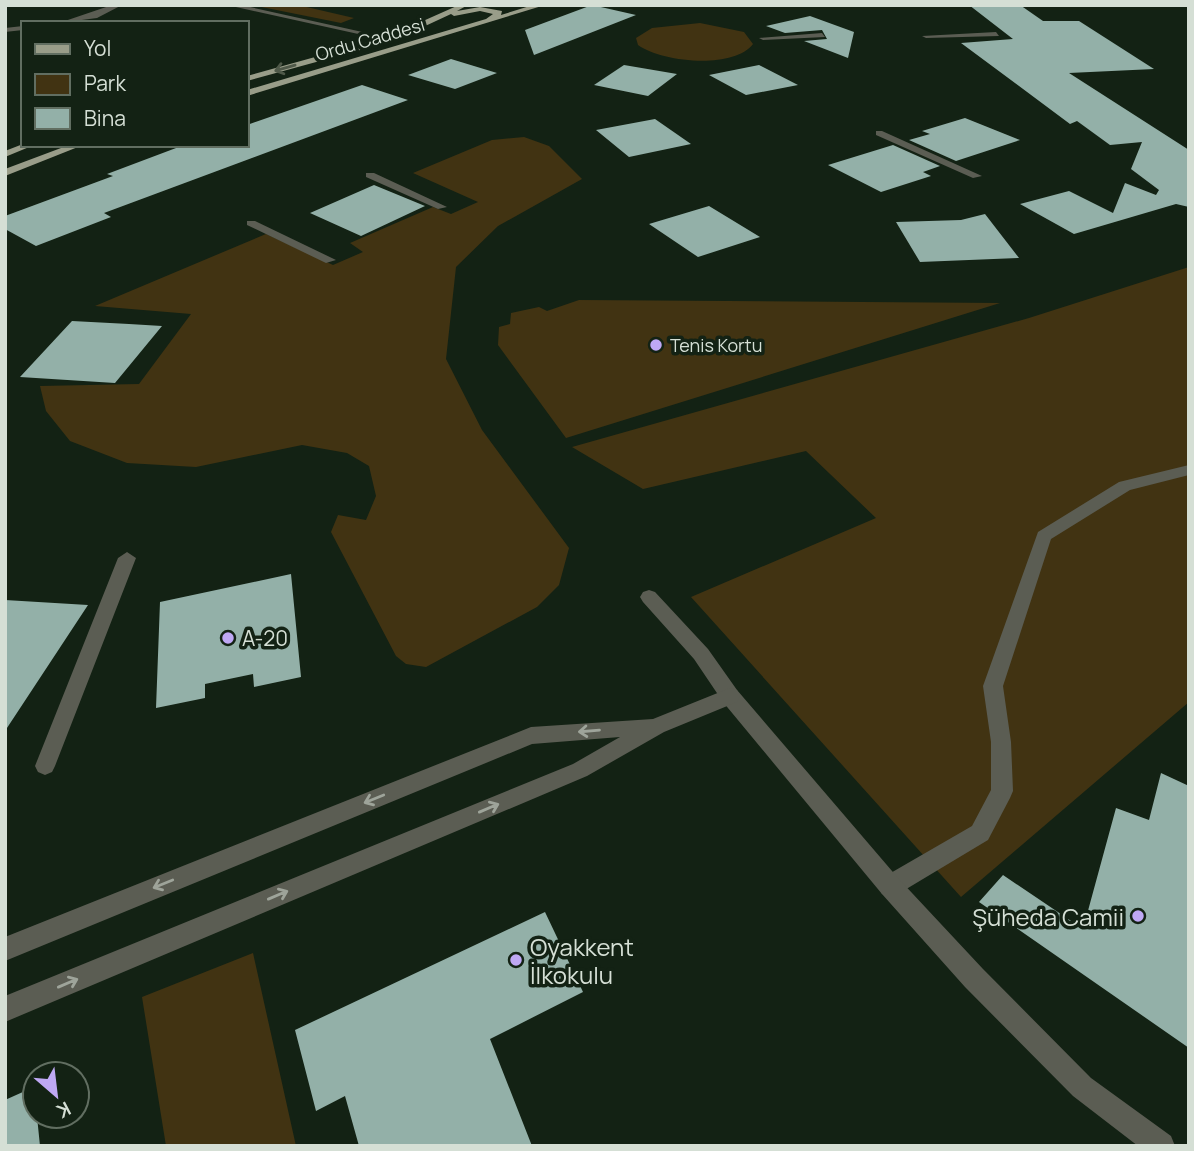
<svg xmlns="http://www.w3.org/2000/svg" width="1194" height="1151" font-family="Manrope,sans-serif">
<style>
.green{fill:#413312}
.building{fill:#93b0a8}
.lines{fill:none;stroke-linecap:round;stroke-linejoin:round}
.service{fill:#5b5d53;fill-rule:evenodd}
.minor{fill:#5b5d53;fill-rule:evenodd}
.tertiary{fill:#5b5d53;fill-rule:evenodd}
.primary{fill:#999d89;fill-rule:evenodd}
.oneway{stroke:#4f5949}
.oneway2{stroke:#9ea49a}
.poi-dot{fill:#bfa8f4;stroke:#132214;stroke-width:2.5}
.labels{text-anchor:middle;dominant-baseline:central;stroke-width:7;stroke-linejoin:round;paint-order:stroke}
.far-street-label{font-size:18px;fill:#d5dfd5;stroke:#132214}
.far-poi-label{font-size:18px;fill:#d5dfd5;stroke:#132214;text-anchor:start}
.poi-label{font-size:21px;fill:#d5dfd5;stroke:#132214;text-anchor:start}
.near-poi-label{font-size:24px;fill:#d5dfd5;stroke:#132214;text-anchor:end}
</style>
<rect width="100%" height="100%" fill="#132214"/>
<path class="green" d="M252,5h46l56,13 -13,5z
M700,23l44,9 9,12c-20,26 -92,18 -115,1l-2,-7 16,-10z
M524,137l25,9 33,33 -84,47 -42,41 -10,92 36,71 87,118 -10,37 -22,22 -111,60 -20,-3 -10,-8 -65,-124 7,-17 28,5 10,-24 -7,-30 -22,-13 -45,-8 -106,22 -69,-4 -57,-22 -24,-30 -6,-25 99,-2 52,-70 -96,-8 171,-72 67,31 30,-13 -13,-9 83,-36 18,7 27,-12 -65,-29 79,-33z
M1189,267v435l-228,195 -270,-300 185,-79 -70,-67 -163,38 -71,-42 457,-129z
M579,300l421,3 -434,135 -68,-93 1,-18 11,-3 1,-11 28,-6 8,4z
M253,953l43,193h-130l-24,-149z"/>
<path class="building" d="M592,5l44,10 -102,40 -9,-25z
M969,5h51l23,16h36l75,48 -85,4 120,77v57l-13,-3 -102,30 -54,-30 49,-13 44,22 12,-30 31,12 3,-5 -28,-21 11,-27 -32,3 -33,-24 -7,3 -109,-81 52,-4z
M810,16l44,16 -6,26 -44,-17 23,-2 -5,-9 -37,3 -19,-7z
M451,59l46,14 -42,16 -47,-14z
M624,65l53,9 -29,22 -54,-11z
M759,65l39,20 -52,10 -37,-20z
M362,85l46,15 -304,113 7,4 -75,29 -31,-17v-13l108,-40 -6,-2 77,-29h63v-20z
M965,118l55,22 -64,21 -47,-21 21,-6 -8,-3z
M655,119l36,25 -62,13 -33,-27z
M893,145l47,21 -17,6 8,4 -50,16 -53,-27z
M374,185l51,21 -64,30 -51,-23z
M709,206l51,31 -62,20 -49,-33z
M985,214l34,44 -99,4 -24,-40 65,-2z
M72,321l57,3 33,2 -47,57 -95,-6z
M291,574l10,103 -47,10 -1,-13 -48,10v14l-49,10 4,-106z
M5,600l83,5 -83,126z
M1161,773l28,13v262l-210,-146 24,-27 80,54 33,-121 33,12z
M545,912l38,80 -93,47 42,107h-173l-14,-50 -29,15 -21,-81z
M34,1087l6,59h-35v-46z"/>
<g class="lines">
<path class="service" d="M996,32l3,4 -73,2 -4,-2z
M822,33l3,4 -62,3 -4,-2z
M876,131h6l100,45 -9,2 -97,-43z
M366,173h8l73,34 -9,2 -72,-32z
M247,221h8l81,39 -10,3 -79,-38z
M1189,465v10l-59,15 -79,49 -48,147 8,56 2,49 -3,7 -22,42 -90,54 -8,3 -8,-3 -4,-8 4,-8 90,-52 19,-36v-48l-8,-56 55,-154 81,-50z"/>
<path class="minor" d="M227,5h14l153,34 -4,2z
M127,552l9,6 -81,208 -3,6 -7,3 -7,-3 -3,-6 83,-208z
M649,590l6,2 53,57 29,41 161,188 85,91 108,109 80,58 4,10h-37l-65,-50 -108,-109 -83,-93 -159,-192 -29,-43 -51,-57 -3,-5 3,-5z"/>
<path class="tertiary" d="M112,5h10l-25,13 -38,5z
M23,26v4l-18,2v-4z
M730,688l7,2 3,6 -3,6 -73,30 -77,44 -582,246v-26l568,-232 47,-27 -88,7 -527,217v-24l526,-210 122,-8z"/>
<path class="primary" d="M459,5h9l-11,6 23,-4 22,4 -1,4 32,-10h12l-298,91v-6l239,-71 7,-5 -13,-3 -26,5 -3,-2 -58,27 -146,40v-5l140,-39z
M23,144l11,1 -29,12v-6z
M69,145h14l-78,31v-7z"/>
</g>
<defs><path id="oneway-shaft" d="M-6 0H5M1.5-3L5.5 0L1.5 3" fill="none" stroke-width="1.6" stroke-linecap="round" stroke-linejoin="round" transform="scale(1.75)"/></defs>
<use class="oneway" href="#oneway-shaft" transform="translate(285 68) rotate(164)"/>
<g class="oneway2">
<use href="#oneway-shaft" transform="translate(589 731) rotate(175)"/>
<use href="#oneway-shaft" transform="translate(374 799) rotate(158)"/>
<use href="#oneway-shaft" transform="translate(489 808) rotate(-23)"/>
<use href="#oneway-shaft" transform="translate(163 884) rotate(158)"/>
<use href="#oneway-shaft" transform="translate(278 895) rotate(-23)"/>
<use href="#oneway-shaft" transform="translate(68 983) rotate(-23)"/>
</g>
<g class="poi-dot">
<circle cx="656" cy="345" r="7"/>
<circle cx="228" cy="638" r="7"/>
<circle cx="1138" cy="916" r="7"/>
<circle cx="516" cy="960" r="7"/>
</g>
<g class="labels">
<g class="far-street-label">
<text transform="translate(370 39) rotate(-16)">Ordu Caddesi</text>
</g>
<g class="far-poi-label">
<text x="670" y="345">Tenis Kortu</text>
</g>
<g class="poi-label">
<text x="242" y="638">A-20</text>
</g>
<g class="near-poi-label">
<text x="1124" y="916">Şüheda Camii</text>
<text x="530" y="946" text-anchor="start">Oyakkent<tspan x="530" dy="28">İlkokulu</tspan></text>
</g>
</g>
<rect width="1194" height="1151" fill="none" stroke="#d5dfd5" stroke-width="14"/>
<rect x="21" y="21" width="228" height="126" fill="#132214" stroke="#616e61" stroke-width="2"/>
<rect x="35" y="44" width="35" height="10" fill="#999d89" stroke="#616e61" stroke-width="2"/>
<text x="84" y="56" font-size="21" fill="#d5dfd5">Yol</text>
<rect x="35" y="74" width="35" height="21" fill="#413312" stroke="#616e61" stroke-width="2"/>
<text x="84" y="91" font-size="21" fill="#d5dfd5">Park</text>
<rect x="35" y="108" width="35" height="21" fill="#93b0a8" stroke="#616e61" stroke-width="2"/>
<text x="84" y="126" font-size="21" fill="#d5dfd5">Bina</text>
<g transform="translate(56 1095) rotate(152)"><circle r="33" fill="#132214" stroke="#616e61" stroke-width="2"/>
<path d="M0-5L12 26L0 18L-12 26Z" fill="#bfa8f4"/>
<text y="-10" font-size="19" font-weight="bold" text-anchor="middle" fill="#d5dfd5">K</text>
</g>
</svg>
